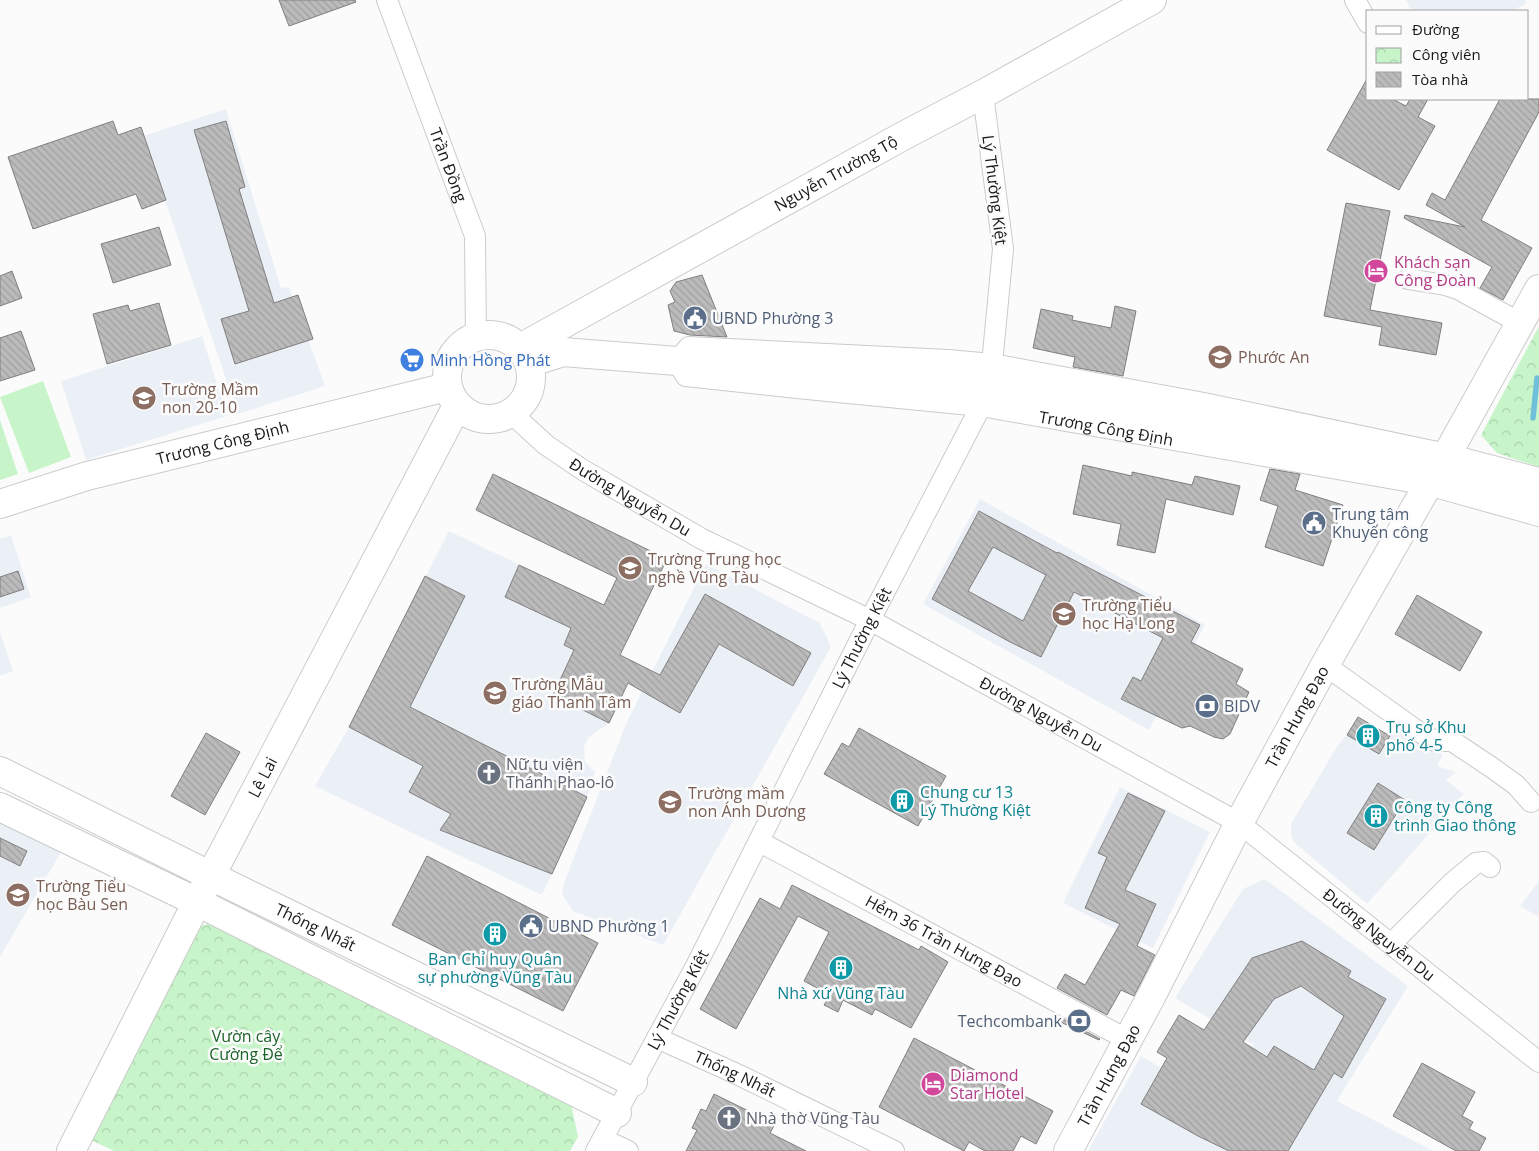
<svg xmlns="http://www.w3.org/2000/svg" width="1539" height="1151" font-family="'Open Sans',sans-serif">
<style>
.built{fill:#ebf0f7}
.green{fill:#c7f5c9}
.park{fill:url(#park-crowns)}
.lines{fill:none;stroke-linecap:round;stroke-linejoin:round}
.stream{stroke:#70c0d9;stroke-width:5.5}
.building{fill:url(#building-back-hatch);stroke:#807f80;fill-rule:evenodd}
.street-casing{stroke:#cbcbcc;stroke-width:22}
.secondary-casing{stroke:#cbcbcc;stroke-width:30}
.street{stroke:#fff;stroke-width:20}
.secondary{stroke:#fff;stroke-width:28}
.labels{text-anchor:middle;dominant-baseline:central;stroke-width:5;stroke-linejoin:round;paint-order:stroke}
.street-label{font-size:16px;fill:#191919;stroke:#fbfbfc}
.hotel-label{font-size:16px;fill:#b23c85;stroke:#fbfbfc;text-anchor:start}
.service-label{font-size:16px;fill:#4e5e75;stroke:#fbfbfc;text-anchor:start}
.education-label{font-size:16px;fill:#785e54;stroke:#fbfbfc;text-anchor:start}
.shop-label{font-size:16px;fill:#366cbe;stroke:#fbfbfc;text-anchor:start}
.culture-label{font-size:16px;fill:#0d838f;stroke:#fbfbfc;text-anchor:start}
.worship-label{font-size:16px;fill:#5b616d;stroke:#fbfbfc;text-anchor:start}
.park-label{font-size:16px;fill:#1c6428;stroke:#fbfbfc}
</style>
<defs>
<pattern id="park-crowns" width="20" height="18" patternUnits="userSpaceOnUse" patternTransform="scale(1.25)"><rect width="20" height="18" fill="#c7f5c9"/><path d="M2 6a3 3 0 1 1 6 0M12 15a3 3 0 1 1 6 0" fill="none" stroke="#aad1ac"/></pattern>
<pattern id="building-back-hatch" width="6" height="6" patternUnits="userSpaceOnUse" patternTransform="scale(1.25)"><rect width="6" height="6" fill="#bbbbbc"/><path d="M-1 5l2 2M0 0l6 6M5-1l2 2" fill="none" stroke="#a0a0a1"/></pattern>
</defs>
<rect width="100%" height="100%" fill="#fbfbfc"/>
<path class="built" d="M1406,0h119l2,3 -15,8h-100z
M226,109l55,179 8,-1 36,99 -87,28 -95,-278z
M202,336l25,80 -141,44 -25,-79z
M980,499l225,126 -56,105 -226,-126z
M449,531l142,68 -16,35 34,89 -21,15 -4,9 1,15 10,10 -8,25 -17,39 -28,59 -227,-109 34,-59z
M11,535l20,62 -31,11v-69z
M706,564l114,59 11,24 -168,298 -90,-34 -11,-17 3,-14 61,-156z
M0,632l13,39 -13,5z
M1397,727l46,28 -6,11 19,6 -10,8 18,14 -97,110 -73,-62 -3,-7v-11l47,-79 9,-10 32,19z
M1120,787l90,45 -57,116 -90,-45z
M0,795l72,38 -72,124z
M1265,879l143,107 -71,115 96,50h-345l53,-95 79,46 34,-57 -79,-47 68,-109z
M1539,881v36l-19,-11z"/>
<path class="green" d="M43,381l28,76 -42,16 -29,-76z
M0,420l18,54 -18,6z"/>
<path class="park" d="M1539,326v141l-42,-14 -16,-18z
M230,920l339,174 9,43 -8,14h-456l-23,-11 92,-211z"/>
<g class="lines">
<path class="stream" d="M1533,418l4,-40"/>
</g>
<path class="building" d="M279,0h76l1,2 -67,24z
M1368,77v22h24l14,7 4,-7h18l-10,18 17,9 -36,64 -72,-40z
M1500,99h39v13l-58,108 51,28 -29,52 -23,-12 12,-21 -88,-49 1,-3 60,12 -39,-22 6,-12 13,7z
M113,121l5,14 23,-8 25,73 -24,9 -6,-15 -103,35 -25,-72z
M226,121l19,66 -6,2 35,114 24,-8 15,44 -78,25 -14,-45 28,-8 -55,-181z
M1346,203l44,8 -20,99 72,13 -6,32 -57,-10 3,-18 -58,-11z
M159,227l12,38 -58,18 -12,-39z
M12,271l10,27 -22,8v-30z
M702,275l25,62 -37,-2 -16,-4 -6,-26 7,-3 -5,-11 6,-9z
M159,303l12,42 -64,19 -14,-50 35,-9 2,6z
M1115,306l21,5 -13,65 -50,-9 2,-10 -42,-9 8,-39 32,7 -1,4 39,8z
M21,331l14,39 -35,11v-43z
M1083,465l49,11v-4l60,13 3,-9 45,10 -7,29 -67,-16 -11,54 -38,-8 4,-21 -48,-10z
M1270,469l30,5 -5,16 48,15 -20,61 -58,-19 13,-41 -18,-6z
M493,474l174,85 -47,96 40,20 45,-81 106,59 -18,33 -74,-42 -39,69 -52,-30 -19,40 -56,-28 21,-45 -10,-5 7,-17 -66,-31 14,-32 85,40 13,-27 -141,-68z
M979,511l78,42 1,-1 142,73 -9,17 52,27 -7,15 13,8 -19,42 -7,5 -9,-2 -24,-11 -8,2 -61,-29 12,-22 8,4 22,-43 -89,-46 -33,65 -31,-15 -78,-43zM993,547l53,28 -23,46 -55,-30z
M18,571l6,18 -24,8v-20z
M425,576l40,20 -55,111 177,90 -35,77 -112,-44 11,-16 -42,-22 14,-26 -74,-39z
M1417,595l65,37 -22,39 -65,-37z
M1358,717l32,19 -11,18 -32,-19z
M859,728l87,48 -28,50 -94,-52 18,-31 7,4z
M206,733l34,19 -35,63 -34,-19z
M1378,783l27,17 -31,50 -27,-17z
M1128,793l37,18 -40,79 31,14 -19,42 18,9 -21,41 -13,-6 -14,25 -50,-27 8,-14 20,11 35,-61 -35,-16 22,-51 -9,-4z
M0,838l27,13 -7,15 -20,-10z
M427,856l171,87 -35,68 -171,-86z
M792,885l127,65 2,-4 27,16 -37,66 -32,-17 -4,-2 -3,6 -29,-15 -5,12 -14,-7 6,-10 -26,-14 25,-49 -31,-16 -62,113 -36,-20 60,-111 20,11z
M1302,941l49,30 -3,6 38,22 -44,79 -8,-5 -46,78h-59l-31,-15 -57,-32 26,-46 -10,-6 22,-37 25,15 48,-72zM1301,986l43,30 -30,54 -40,-24 -7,11 -24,-15 31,-43z
M1054,1014l46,25 -1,1 -47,-22z
M914,1038l139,73 -17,33 -15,-8 -8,15h-28l-16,-9 -5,9 -85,-44z
M1422,1063l53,29 -13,24 11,6 -4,7 17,9 -7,13h-23l-63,-35z
M714,1094l61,30 -5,9 36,18h-120l11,-21 -5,-2 9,-19 5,2z"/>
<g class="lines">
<defs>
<g id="street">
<path id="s1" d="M387,0l88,236 1,101"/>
<path d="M1355,0l13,23"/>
<path d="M1408,279l37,6 13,4 62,34"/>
<path id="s2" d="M512,414l34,31 37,25 119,69 168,81 369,203 300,239"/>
<path id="s3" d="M1539,478l-92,-24 -243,-51 -212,-39 -44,-4 -259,-13 -12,14 9,15 111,12 184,18 447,79 111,31"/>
<path d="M1325,665l88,63 22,13h17l39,26 25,18 15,17"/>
<path id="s4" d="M760,842l368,198"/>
<path d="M1391,944l61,-61 24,-20 8,-1 6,5"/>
<path id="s5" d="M657,1038l82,37 155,76"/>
<path d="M603,1139l25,12"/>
<path id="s6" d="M596,1151l100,-185 174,-346 111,-214 8,-22 3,-20 11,-115 -20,-155"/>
</g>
<g id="secondary">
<circle cx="489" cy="377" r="42"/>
<path id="s7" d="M520,348l383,-212 80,-42 169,-94"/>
<path d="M529,363l34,-11 114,9 136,5 176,18 184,32 226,44 40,9 100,29"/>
<path id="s8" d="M0,504l87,-28 360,-89"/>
<path id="s9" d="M0,771l211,105 422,206"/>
<path d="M0,807l197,95 420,211"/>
<path id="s10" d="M71,1151l126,-249 260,-496"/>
<path id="s11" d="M1068,1151l84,-156 87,-172 86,-158 103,-180 11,-16 100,-180"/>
</g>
</defs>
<use href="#street" class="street-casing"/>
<use href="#secondary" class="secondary-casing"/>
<use href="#street" class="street"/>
<use href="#secondary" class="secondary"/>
</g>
<defs>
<symbol id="hotel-disc" viewBox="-11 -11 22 22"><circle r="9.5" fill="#d1479c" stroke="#fbfbfc"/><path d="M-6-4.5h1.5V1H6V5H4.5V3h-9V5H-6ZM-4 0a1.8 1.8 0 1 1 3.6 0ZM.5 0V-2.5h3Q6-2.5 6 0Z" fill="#fff"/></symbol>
<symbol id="civic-disc" viewBox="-11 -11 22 22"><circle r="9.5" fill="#5c6f8a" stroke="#fbfbfc"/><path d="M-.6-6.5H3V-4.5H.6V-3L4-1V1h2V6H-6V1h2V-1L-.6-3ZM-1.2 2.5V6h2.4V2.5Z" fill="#fff"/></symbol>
<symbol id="school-disc" viewBox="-11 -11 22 22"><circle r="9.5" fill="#8d6e63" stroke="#fbfbfc"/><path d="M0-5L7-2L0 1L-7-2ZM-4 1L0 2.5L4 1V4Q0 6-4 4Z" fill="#fff"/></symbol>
<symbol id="supermarket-disc" viewBox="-11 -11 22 22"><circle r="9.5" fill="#3f7fe0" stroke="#fbfbfc"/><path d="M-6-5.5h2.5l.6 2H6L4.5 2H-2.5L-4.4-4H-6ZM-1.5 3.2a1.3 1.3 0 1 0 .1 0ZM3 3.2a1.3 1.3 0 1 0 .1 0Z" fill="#fff"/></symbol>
<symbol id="university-disc" viewBox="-11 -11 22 22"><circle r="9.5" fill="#8d6e63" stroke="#fbfbfc"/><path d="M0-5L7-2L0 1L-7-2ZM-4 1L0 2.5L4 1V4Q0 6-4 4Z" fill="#fff"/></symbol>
<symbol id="bank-disc" viewBox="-11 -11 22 22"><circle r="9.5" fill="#5c6f8a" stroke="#fbfbfc"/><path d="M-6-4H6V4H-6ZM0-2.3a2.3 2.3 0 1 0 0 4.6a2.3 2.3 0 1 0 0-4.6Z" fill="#fff"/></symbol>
<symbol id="building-disc" viewBox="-11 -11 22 22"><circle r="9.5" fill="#0f9aa8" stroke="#fbfbfc"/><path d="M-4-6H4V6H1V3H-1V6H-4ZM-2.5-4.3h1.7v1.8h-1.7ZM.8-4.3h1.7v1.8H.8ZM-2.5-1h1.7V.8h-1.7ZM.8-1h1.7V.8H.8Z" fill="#fff"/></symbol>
<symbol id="church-disc" viewBox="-11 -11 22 22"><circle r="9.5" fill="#6b7280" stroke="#fbfbfc"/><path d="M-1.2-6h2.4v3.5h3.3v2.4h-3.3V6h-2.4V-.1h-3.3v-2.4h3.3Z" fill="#fff"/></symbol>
</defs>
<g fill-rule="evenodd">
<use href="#hotel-disc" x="1362" y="257" width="28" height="28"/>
<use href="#civic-disc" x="681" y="304" width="28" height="28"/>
<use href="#school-disc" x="1206" y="343" width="28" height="28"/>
<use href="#supermarket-disc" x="398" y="346" width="28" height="28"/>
<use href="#school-disc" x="130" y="384" width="28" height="28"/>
<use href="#civic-disc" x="1300" y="509" width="28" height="28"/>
<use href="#university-disc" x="616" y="554" width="28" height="28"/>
<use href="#school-disc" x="1050" y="600" width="28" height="28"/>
<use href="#school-disc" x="481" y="679" width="28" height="28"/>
<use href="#bank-disc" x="1193" y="692" width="28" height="28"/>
<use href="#building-disc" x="1354" y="722" width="28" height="28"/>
<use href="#church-disc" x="475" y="759" width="28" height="28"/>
<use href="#building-disc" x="888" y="787" width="28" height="28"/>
<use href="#school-disc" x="656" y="788" width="28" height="28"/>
<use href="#building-disc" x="1362" y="802" width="28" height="28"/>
<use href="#school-disc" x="4" y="881" width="28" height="28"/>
<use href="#civic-disc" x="517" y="912" width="28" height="28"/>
<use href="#building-disc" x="481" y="920" width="28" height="28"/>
<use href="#building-disc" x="827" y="954" width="28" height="28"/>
<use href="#bank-disc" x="1065" y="1007" width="28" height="28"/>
<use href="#hotel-disc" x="919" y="1070" width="28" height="28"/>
<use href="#church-disc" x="715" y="1104" width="28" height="28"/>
</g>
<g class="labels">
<g class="street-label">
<text stroke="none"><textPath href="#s1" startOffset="176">Trần Đồng</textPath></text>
<text stroke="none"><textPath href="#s7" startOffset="361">Nguyễn Trường Tộ</textPath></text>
<text transform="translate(995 190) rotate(83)">Lý Thường Kiệt</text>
<text stroke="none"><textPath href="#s3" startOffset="1322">Trương Công Định</textPath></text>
<text stroke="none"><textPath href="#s8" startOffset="231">Trương Công Định</textPath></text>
<text stroke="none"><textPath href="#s2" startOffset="145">Đường Nguyễn Du</textPath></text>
<text stroke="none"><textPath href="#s6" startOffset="578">Lý Thường Kiệt</textPath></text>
<text stroke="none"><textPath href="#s2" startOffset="610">Đường Nguyễn Du</textPath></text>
<text stroke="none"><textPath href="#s11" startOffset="491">Trần Hưng Đạo</textPath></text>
<text stroke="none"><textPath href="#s10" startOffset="420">Lê Lai</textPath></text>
<text stroke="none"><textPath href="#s9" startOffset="352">Thống Nhất</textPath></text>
<text stroke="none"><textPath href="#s2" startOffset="1015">Đường Nguyễn Du</textPath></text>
<text stroke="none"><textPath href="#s4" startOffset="209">Hẻm 36 Trần Hưng Đạo</textPath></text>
<text stroke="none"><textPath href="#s6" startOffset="172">Lý Thường Kiệt</textPath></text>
<text stroke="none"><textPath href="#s5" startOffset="86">Thống Nhất</textPath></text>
<text stroke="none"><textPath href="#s11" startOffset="86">Trần Hưng Đạo</textPath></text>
</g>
<g class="hotel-label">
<text x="1394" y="262">Khách sạn<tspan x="1394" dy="18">Công Đoàn</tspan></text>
<text x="950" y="1075">Diamond<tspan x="950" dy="18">Star Hotel</tspan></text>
</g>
<g class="service-label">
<text x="712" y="318">UBND Phường 3</text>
<text x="1332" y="514">Trung tâm<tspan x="1332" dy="18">Khuyến công</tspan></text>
<text x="1224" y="706">BIDV</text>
<text x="548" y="926">UBND Phường 1</text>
<text x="1062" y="1021" text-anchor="end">Techcombank</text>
</g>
<g class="education-label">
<text x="1238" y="357">Phước An</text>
<text x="162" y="389">Trường Mầm<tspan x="162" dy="18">non 20-10</tspan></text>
<text x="648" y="559">Trường Trung học<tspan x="648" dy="18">nghề Vũng Tàu</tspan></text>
<text x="1082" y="605">Trường Tiểu<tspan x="1082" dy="18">học Hạ Long</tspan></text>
<text x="512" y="684">Trường Mẫu<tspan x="512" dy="18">giáo Thanh Tâm</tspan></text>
<text x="688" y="793">Trường mầm<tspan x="688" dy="18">non Ánh Dương</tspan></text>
<text x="36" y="886">Trường Tiểu<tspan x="36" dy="18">học Bàu Sen</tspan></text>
</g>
<g class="shop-label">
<text x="430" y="360">Minh Hồng Phát</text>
</g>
<g class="culture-label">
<text x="1386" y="727">Trụ sở Khu<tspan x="1386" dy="18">phố 4-5</tspan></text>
<text x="920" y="792">Chung cư 13<tspan x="920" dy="18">Lý Thường Kiệt</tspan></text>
<text x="1394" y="807">Công ty Công<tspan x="1394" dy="18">trình Giao thông</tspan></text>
<text x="495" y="959" text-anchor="middle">Ban Chỉ huy Quân<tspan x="495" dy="18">sự phường Vũng Tàu</tspan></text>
<text x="841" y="993" text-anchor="middle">Nhà xứ Vũng Tàu</text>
</g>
<g class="worship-label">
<text x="506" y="764">Nữ tu viện<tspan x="506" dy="18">Thánh Phao-lô</tspan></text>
<text x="746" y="1118">Nhà thờ Vũng Tàu</text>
</g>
<g class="park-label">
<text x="246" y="1036">Vườn cây<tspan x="246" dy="18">Cường Để</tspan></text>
</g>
</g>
<rect x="1366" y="10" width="162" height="90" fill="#fbfbfc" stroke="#a1a1a1"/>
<rect x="1376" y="26" width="25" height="8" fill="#ffffff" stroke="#a1a1a1"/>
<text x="1412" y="35" font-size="15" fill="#191919">Đường</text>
<rect x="1376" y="48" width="25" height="15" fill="url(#park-crowns)" stroke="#a1a1a1"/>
<text x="1412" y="60" font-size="15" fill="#191919">Công viên</text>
<rect x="1376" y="72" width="25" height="15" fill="url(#building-back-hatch)" stroke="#a1a1a1"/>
<text x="1412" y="85" font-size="15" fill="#191919">Tòa nhà</text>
</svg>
